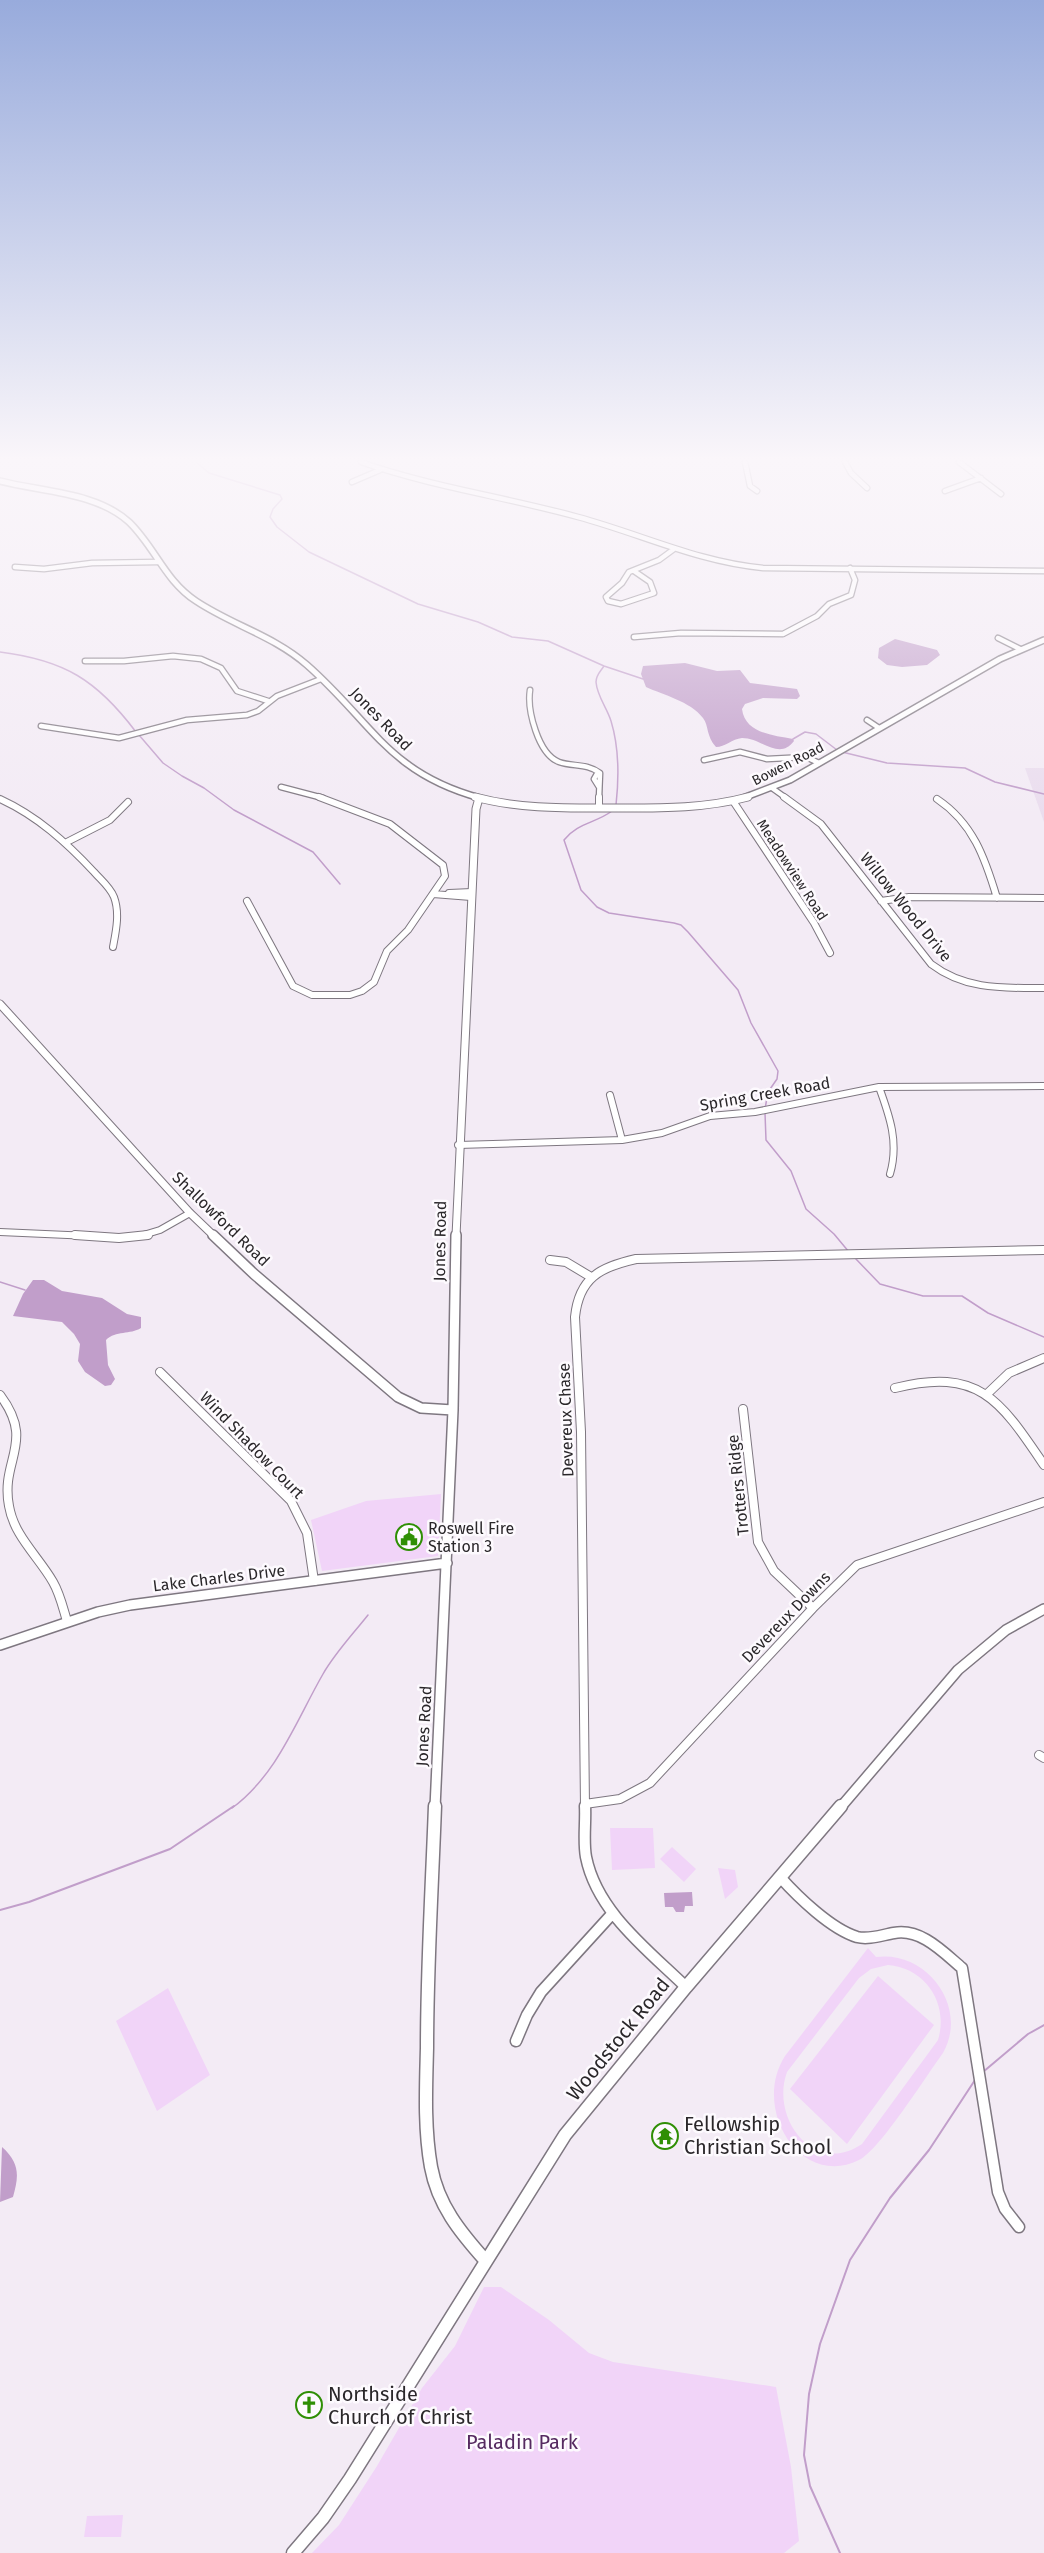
<svg xmlns="http://www.w3.org/2000/svg" width="1044" height="2553" font-family="'Fira Sans',sans-serif">
<style>
.built{fill:#eaddee}
.green{fill:#f1d4f8;fill-rule:evenodd}
.water{fill:#c19eca}
.lines{fill:none;stroke-linecap:round;stroke-linejoin:round}
.stream-far1{stroke:#c19eca;stroke-width:1.5}
.stream{stroke:#c19eca;stroke-width:2}
.minor-far3-casing{stroke:#7e7780;stroke-width:7}
.minor-far2-casing{stroke:#7e7780;stroke-width:8}
.minor-far1-casing{stroke:#7e7780;stroke-width:10}
.minor-casing{stroke:#7e7780;stroke-width:13}
.tertiary-far3-casing{stroke:#7e7780;stroke-width:8}
.tertiary-far2-casing{stroke:#7e7780;stroke-width:9}
.tertiary-far1-casing{stroke:#7e7780;stroke-width:12}
.tertiary-casing{stroke:#7e7780;stroke-width:15}
.minor-far3{stroke:#fff;stroke-width:4.5}
.minor-far2{stroke:#fff;stroke-width:6}
.minor-far1{stroke:#fff;stroke-width:8}
.minor{stroke:#fff;stroke-width:10}
.tertiary-far3{stroke:#fff;stroke-width:5}
.tertiary-far2{stroke:#fff;stroke-width:7}
.tertiary-far1{stroke:#fff;stroke-width:9}
.tertiary{stroke:#fff;stroke-width:12}
.labels{text-anchor:middle;dominant-baseline:central;stroke-width:5;stroke-linejoin:round;paint-order:stroke}
.far-street-label{font-size:14px;fill:#2a272a;stroke:#fdfafe}
.street-label{font-size:16px;fill:#2a272a;stroke:#fdfafe}
.poi-label{font-size:16px;fill:#2a272a;stroke:#fdfafe;text-anchor:start}
.near-street-label{font-size:20px;fill:#2a272a;stroke:#fdfafe}
.near-poi-label{font-size:20px;fill:#2a272a;stroke:#fdfafe;text-anchor:start}
.near-park-label{font-size:20px;fill:#562a61;stroke:#fdfafe}
</style>
<rect width="100%" height="100%" fill="#f3ebf5"/>
<path class="built" d="M1025,768h19v54z"/>
<path class="green" d="M441,1494l-3,62 -116,15 -11,-51 55,-19z
M610,1828h43l2,40 -43,2z
M672,1847l24,22 -12,13 -24,-23z
M718,1868l17,2 3,17 -13,12z
M868,1948l8,9c51,-7 93,50 67,96 -17,23 -63,97 -84,107 -58,29 -108,-51 -74,-104zM888,1965c38,3 61,39 50,75l-76,104c-48,33 -92,-26 -75,-72l72,-94 12,-9z
M878,1976l56,49 -87,119 -57,-55z
M168,1988l42,87 -53,36 -41,-90z
M484,2287h17l48,33 40,33 24,9 163,25 15,80 8,74 -15,12h-472l27,-28 38,-59 45,-78 33,-42z
M123,2515l-2,22h-37l3,-21z"/>
<path class="water" d="M895,639l42,11 3,5 -13,10 -25,2 -15,-2 -9,-7 1,-10z
M685,663l32,8 23,-1 10,13 47,6 3,7 -3,3 -34,-1 -18,6 -3,5c3,24 30,26 51,30l1,2c-15,20 -32,-3 -52,-3 -10,1 -17,9 -26,9 -10,-11 -7,-21 -13,-29 -13,-17 -40,-23 -57,-31l-5,-13 2,-8z
M33,1280h11l18,11 40,7 25,16 14,3v11c-11,7 -25,2 -35,12l2,25 7,14 -4,6 -6,1 -20,-14 -7,-11 2,-17 -6,-10 -12,-12 -49,-6 10,-22z
M692,1892l1,14h-8l-1,6h-8l-3,-5h-8l-1,-14z
M2,2147c18,16 17,29 11,50l-13,5z"/>
<g class="lines">
<path class="stream-far1" d="M196,462l13,11 71,22 2,4 -9,10 -3,8 7,10 32,25 109,52 60,18 34,15 36,4 56,25 39,13
M0,652c64,8 97,28 136,80
M604,666c-4,6 -8,9 -8,16 1,14 11,26 15,39 8,26 8,57 5,84
M139,735l24,28 19,13 22,12 30,22 79,42 27,32
M793,739l12,-7 11,2 21,16
M842,752l45,11 78,5 30,14 49,12
M612,811c-16,12 -35,12 -48,29l17,50 16,17 12,6 65,10 7,2 7,7 50,58 13,33 27,48 -1,8 -9,13 -3,17
M765,1113l1,27 25,31 15,38 28,25 15,18
M855,1258l25,26 43,12h39l26,17 56,24
M0,1282l25,8
M232,1808c45,-33 64,-87 91,-134 12,-21 30,-40 45,-59"/>
<path class="stream" d="M0,1910l29,-8 141,-53 64,-43
M983,2072l45,-38 16,-9
M840,2553l-30,-67 -6,-31 5,-61 11,-50 30,-84 40,-62 39,-48 46,-70"/>
<defs>
<path id="minor-far3" d="M361,462c71,25 145,35 217,55 63,17 120,45 185,51l281,3
M745,462l5,24 7,5
M845,462l6,11 16,15
M959,462l42,32
M352,482l28,-12
M945,491l36,-13
M15,567l29,2 48,-6 66,-1
M634,571l16,11 4,11 -33,11 -13,-3 -2,-4 16,-14 7,-11 30,-12 15,-11
M634,637l47,-4 102,1 34,-18 12,-12 22,-9 4,-15 -5,-12
M998,638l22,11
M85,661h39l49,-5 28,3 20,9 16,23 31,10
M530,690c-3,20 8,64 29,72 14,5 28,1 41,11l-1,25
M867,720l12,8
M41,726l78,12 68,-18 60,-5 11,-4 19,-15 44,-17
M704,760l36,-8 27,7 39,-2 13,6
M598,772l-4,7 5,8
M281,787l42,11
M772,788l14,10"/>
<path id="minor-far2" d="M784,797l37,27 110,140c34,26 72,24 113,24
M0,799c37,17 66,43 94,73 7,8 16,15 20,25 6,16 2,34 -1,50
M937,799c36,24 48,59 60,99
M733,801l81,122 16,30
M599,808v-11
M65,843l45,-23 18,-18
M449,893l23,-1
M433,894l38,3
M247,901l46,85 19,9h38l12,-4 12,-9 13,-31 21,-21 37,-54 -2,-11 -53,-41 -71,-27
M881,901l28,-4 135,1
M879,1087c11,30 20,56 11,87
M610,1095l12,45
M458,1145l164,-5 40,-7 48,-17 45,-4 124,-25 165,-1
M0,1232l90,4
M140,1236l20,-6 30,-17"/>
<path id="minor-far1" d="M75,1235l44,3 29,-3
M550,1260l16,2 25,15
M160,1372l131,129 16,32 7,48
M895,1388c84,-21 105,12 149,77
M987,1394l22,-21 35,-15
M0,1395c36,48 0,64 9,111 5,30 29,50 44,76 7,12 10,26 14,39
M743,1409l15,133 16,29 39,37
M1039,1755l5,3
M585,1804l35,-5 30,-16 163,-175 44,-43 187,-63
M585,1808l-4,-376 -6,-115c4,-39 25,-50 61,-58l408,-9"/>
<path id="minor" d="M585,1806c1,16 -2,35 1,51 11,55 62,93 100,130
M780,1877c18,20 51,52 77,60 12,3 25,-2 37,-4 27,-5 49,19 68,35l36,224 7,17 14,18
M516,2041l11,-26 14,-23 71,-78"/>
<path id="tertiary-far3" d="M0,481c42,11 96,11 129,41 26,25 36,59 67,79 36,24 78,35 111,64 65,57 81,108 173,133
M743,798l47,-18 210,-121 44,-19"/>
<path id="tertiary-far2" d="M475,797c44,12 91,11 137,11 46,0 91,1 136,-11
M0,1004l190,209 24,23
M456,1236l20,-427 3,-11"/>
<path id="tertiary-far1" d="M213,1235l41,39 144,123 23,11 32,2
M0,1645l98,-33 32,-7 317,-42
M435,1808l18,-398 3,-175
M840,1808l118,-138 48,-40 38,-21"/>
<path id="tertiary" d="M435,1806c-3,81 -8,161 -8,242 -1,39 -3,80 4,119 7,38 29,65 54,93
M293,2553l30,-35 27,-39 215,-344 121,-148 155,-181"/>
</defs>
<use href="#minor-far3" class="minor-far3-casing"/>
<use href="#minor-far2" class="minor-far2-casing"/>
<use href="#minor-far1" class="minor-far1-casing"/>
<use href="#minor" class="minor-casing"/>
<use href="#tertiary-far3" class="tertiary-far3-casing"/>
<use href="#tertiary-far2" class="tertiary-far2-casing"/>
<use href="#tertiary-far1" class="tertiary-far1-casing"/>
<use href="#tertiary" class="tertiary-casing"/>
<use href="#minor-far3" class="minor-far3"/>
<use href="#minor-far2" class="minor-far2"/>
<use href="#minor-far1" class="minor-far1"/>
<use href="#minor" class="minor"/>
<use href="#tertiary-far3" class="tertiary-far3"/>
<use href="#tertiary-far2" class="tertiary-far2"/>
<use href="#tertiary-far1" class="tertiary-far1"/>
<use href="#tertiary" class="tertiary"/>
</g>
<linearGradient id="sky" x2="0" y2="1"><stop stop-color="#98abdc"/><stop offset="0.56" stop-color="#faf6fa"/><stop offset="1" stop-color="#faf6fa" stop-opacity="0"/></linearGradient>
<rect width="1044" height="820" fill="url(#sky)"/>
<defs>
<symbol id="civic-ring" viewBox="-11 -11 22 22"><circle r="9.5" fill="#fdfafe" stroke="#2f8f05" stroke-width="1.5"/><path d="M-.6-6.5H3V-4.5H.6V-3L4-1V1h2V6H-6V1h2V-1L-.6-3ZM-1.2 2.5V6h2.4V2.5Z" fill="#2f8f05"/></symbol>
<symbol id="temple-ring" viewBox="-11 -11 22 22"><circle r="9.5" fill="#fdfafe" stroke="#2f8f05" stroke-width="1.5"/><path d="M0-6L5-2H3V0L6.5 2.5H4V6H1.5V3h-3V6H-4V2.5H-6.5L-3 0V-2H-5Z" fill="#2f8f05"/></symbol>
<symbol id="church-ring" viewBox="-11 -11 22 22"><circle r="9.5" fill="#fdfafe" stroke="#2f8f05" stroke-width="1.5"/><path d="M-1.2-6h2.4v3.5h3.3v2.4h-3.3V6h-2.4V-.1h-3.3v-2.4h3.3Z" fill="#2f8f05"/></symbol>
</defs>
<g fill-rule="evenodd">
<use href="#civic-ring" x="394" y="1522" width="30" height="30"/>
<use href="#temple-ring" x="650" y="2121" width="30" height="30"/>
<use href="#church-ring" x="294" y="2390" width="30" height="30"/>
</g>
<g class="labels">
<g class="far-street-label">
<text transform="translate(788 764) rotate(-27)">Bowen Road</text>
<text transform="translate(792 870) rotate(57)">Meadowview Road</text>
</g>
<g class="street-label">
<text transform="translate(381 719) rotate(46)">Jones Road</text>
<text transform="translate(906 907) rotate(51)">Willow Wood Drive</text>
<text transform="translate(765 1094) rotate(-10)">Spring Creek Road</text>
<text transform="translate(221 1219) rotate(44)">Shallowford Road</text>
<text transform="translate(440 1241) rotate(-89)">Jones Road</text>
<text transform="translate(566 1420) rotate(-92)">Devereux Chase</text>
<text transform="translate(252 1445) rotate(46)">Wind Shadow Court</text>
<text transform="translate(738 1485) rotate(-96)">Trotters Ridge</text>
<text transform="translate(219 1578) rotate(-7)">Lake Charles Drive</text>
<text transform="translate(786 1617) rotate(-46)">Devereux Downs</text>
<text transform="translate(424 1726) rotate(-87)">Jones Road</text>
</g>
<g class="poi-label">
<text x="428" y="1528">Roswell Fire<tspan x="428" dy="18">Station 3</tspan></text>
</g>
<g class="near-street-label">
<text transform="translate(618 2039) rotate(-51)">Woodstock Road</text>
</g>
<g class="near-poi-label">
<text x="684" y="2124">Fellowship<tspan x="684" dy="23">Christian School</tspan></text>
<text x="328" y="2394">Northside<tspan x="328" dy="23">Church of Christ</tspan></text>
</g>
<g class="near-park-label">
<text x="522" y="2442">Paladin Park</text>
</g>
</g>
</svg>
